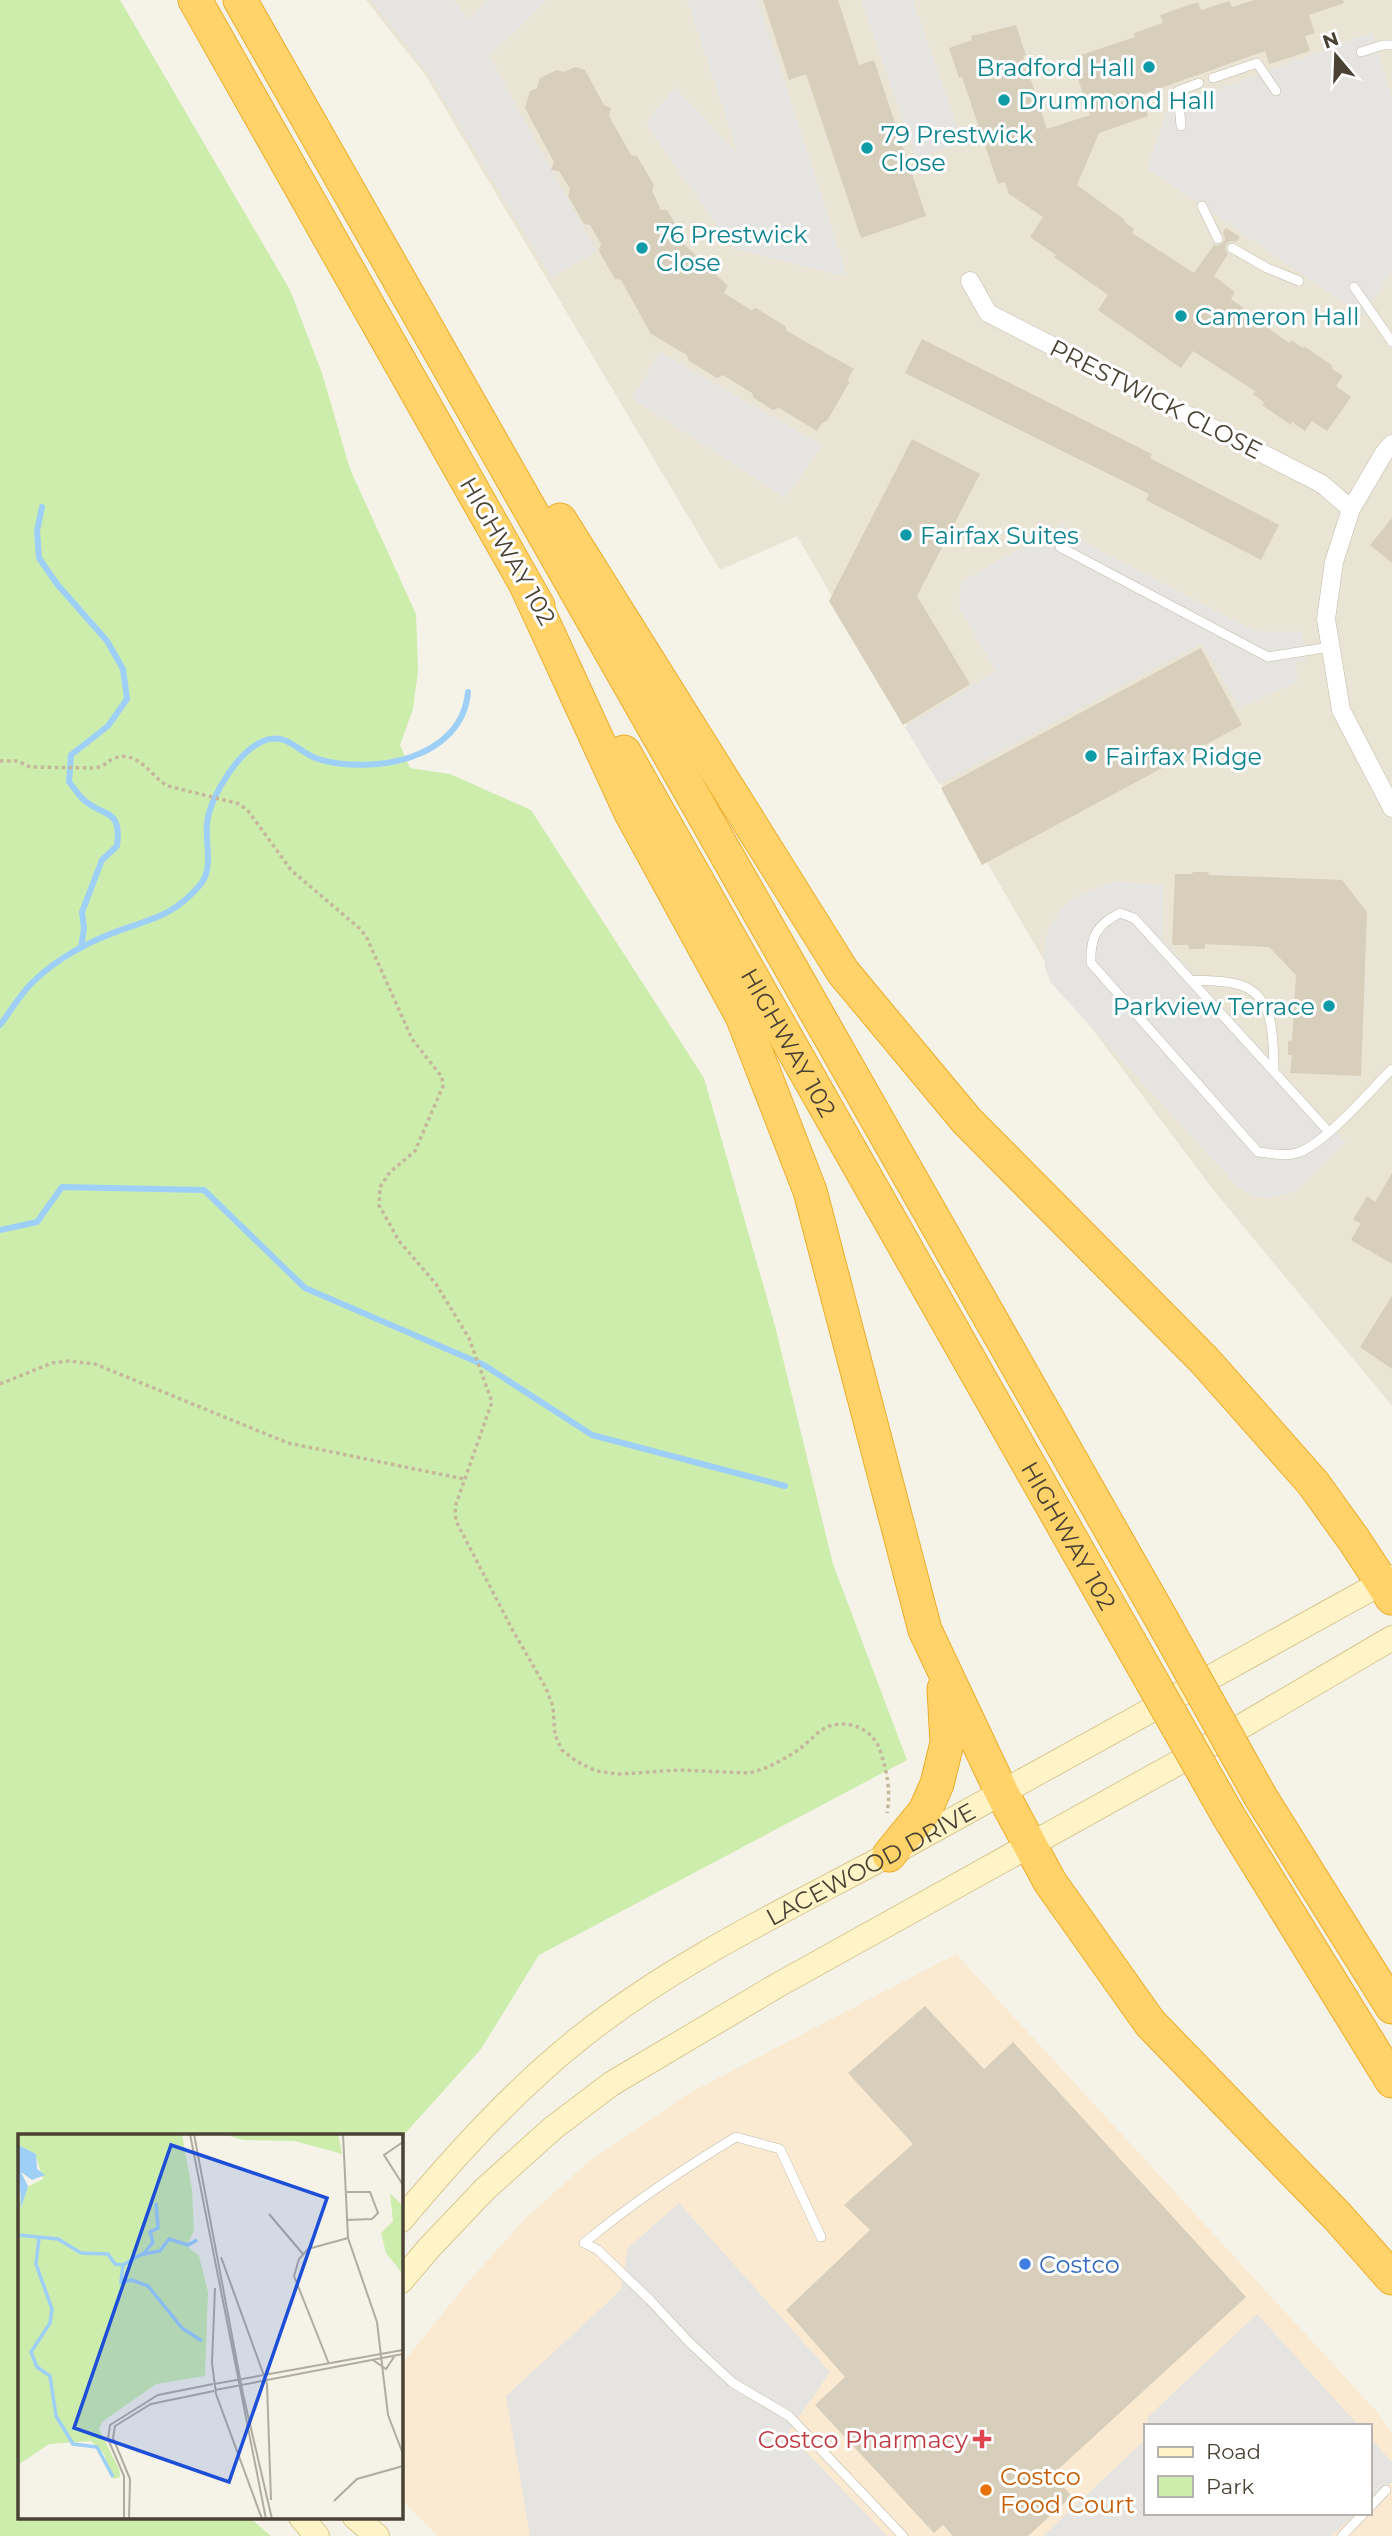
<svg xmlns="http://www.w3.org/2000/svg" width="1392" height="2536" font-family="Montserrat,sans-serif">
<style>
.residential{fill:#eae4d5}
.commercial{fill:#f9ead1;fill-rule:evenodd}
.green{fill:#cdedad}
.parking{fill:#e6e4e0}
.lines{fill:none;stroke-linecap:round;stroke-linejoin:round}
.stream{stroke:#9ecff7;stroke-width:6}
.building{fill:#d8cebc}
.lane-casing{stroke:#c2baa9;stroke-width:10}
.street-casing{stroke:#c2baa9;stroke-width:19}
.secondary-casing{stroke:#d9c993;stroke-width:26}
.highway-casing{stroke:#ecad2a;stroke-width:35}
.path{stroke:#c5b799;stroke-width:3.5;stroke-dasharray:3.5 3.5;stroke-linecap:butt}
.lane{stroke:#fff;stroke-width:9}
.street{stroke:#fff;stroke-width:18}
.secondary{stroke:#fff4c8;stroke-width:24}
.highway{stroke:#ffd369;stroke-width:33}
.highway-bridge-casing{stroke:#ecad2a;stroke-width:35;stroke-linecap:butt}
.highway-bridge{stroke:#ffd369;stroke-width:33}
.culture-dot{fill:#0f9aa8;stroke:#fff;stroke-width:2.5}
.shop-dot{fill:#3f7fe0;stroke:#fff;stroke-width:2.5}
.health-dot{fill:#e0444e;stroke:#fff;stroke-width:2.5}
.food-dot{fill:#e8710a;stroke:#fff;stroke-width:2.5}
.labels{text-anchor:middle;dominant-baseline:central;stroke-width:6;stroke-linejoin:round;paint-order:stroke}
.culture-label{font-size:24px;fill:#0d838f;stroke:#fff;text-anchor:start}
.street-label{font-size:24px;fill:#494235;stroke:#fff}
.shop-label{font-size:24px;fill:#366cbe;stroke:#fff;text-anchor:start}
.health-label{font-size:24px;fill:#be3a42;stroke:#fff;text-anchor:end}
.food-label{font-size:24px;fill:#c56008;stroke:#fff;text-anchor:start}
.inset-river{fill:none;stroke:#9ecff7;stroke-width:3.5}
.inset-road{fill:none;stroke:#b0aca0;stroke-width:2}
.view{fill:#1d4ed8;fill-opacity:0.15;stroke:#1d4ed8;stroke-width:3.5}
.inset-edge{fill:none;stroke:#494235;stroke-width:3.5}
</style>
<rect width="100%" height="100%" fill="#f5f2e7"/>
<path class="residential" d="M366,0h1026v1406l-177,-214 -159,-211 -259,-445 -77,34 -294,-494z"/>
<path class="commercial" d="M956,1954l422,459 14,20v103h-954l-37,-36v-135l68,-84 56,-62 62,-56 99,-68zM1145,2426h224v87h-224z"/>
<path class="green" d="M0,0h120l170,290 32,83 28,96 66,145 2,57 -5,38 -13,36 10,23 40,6 81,36 173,268 71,248 58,238 74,196 -368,195 -58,94 -80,89v-3h-382v382h230l22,19h-271z"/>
<path class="parking" d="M371,0h82l16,20 18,-20h60l-58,56 108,196 -46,25 -122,-202z
M687,0h71l90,277 -116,-29 -86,-125 29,-36 63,67z
M861,0h52l50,143 -47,15z
M1372,32l20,66v173l-29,45 -216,-148 21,-60z
M660,352l162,93 -37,53 -153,-100z
M1063,524l8,11 183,96 48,1 4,28 -11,3 3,19 -59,26 -37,-65 -263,141 -34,-57 91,-56 -37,-63 2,-26z
M1114,881l49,4 -1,54 183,203 -49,49 -24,7 -15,-1 -18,-9 -188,-205 -6,-15 -1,-22 6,-21 11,-16 12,-11z
M679,2203l151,169 -42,61 99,103h-357l-24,-140 115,-106 7,-42z
M1257,2314l102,112h-212l1,-9z
M1369,2437l23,25v20l-23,20z
M1145,2440v73h212l-26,23h-288z"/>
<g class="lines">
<path class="stream" d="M42,507l-5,24 2,27 18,26 50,57 16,28 4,30 -19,27 -37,29 -2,27c5,5 9,13 15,18 20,18 38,7 33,46l-15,14 -20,52 2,16 -3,20
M0,1025c10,-13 18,-27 29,-39 20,-21 48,-38 74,-49 41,-18 65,-15 97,-52 14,-16 5,-41 7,-61 2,-27 33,-76 59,-84 22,-7 33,13 52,19 54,16 144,1 150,-67
M0,1230l37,-8 25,-35 142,3 101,98 179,77 108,70 193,51"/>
</g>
<path class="building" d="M763,0h75l21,65 15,-5 52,156 -65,22 -55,-164 -17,6z
M1254,0h89l1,3 -35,12 6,18 -10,3 5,15 -41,13 -4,-13 -124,44 7,21 -49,17 -22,52 48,35 -1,2 10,7 -2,4 62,40 20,-28 4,1 5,-3 2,-4 -2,-7 3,-4 14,9 -4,5 -5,-1 -5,3 -1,5 3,5 -14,22 21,16 -4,7 31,22 -1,2 28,20 2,-3 12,8 1,-2 29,20 -2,2 12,8 -7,10 15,11 -24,34 -15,-10 -7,10 -13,-9 -1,3 -29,-20 2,-3 -11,-8 2,-3 -62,-40 -12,17 -83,-58 10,-15 -54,-38 2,-2 -26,-18 13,-20 -34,-23 -4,-12 -7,2 -36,-107 -3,1 -10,-30 23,-8 -1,-4 45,-11 10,30 -3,1 24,73 43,-14 -13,-39 7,-3 -6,-17 57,-19 -1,-4 29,-10 -3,-8 38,-13 3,8 28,-9 3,6z
M575,67l10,3 19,35 7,3 -2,8 22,39 6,1 17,29 -2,6 9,19h6l17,29 -1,4 45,43 -4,7 27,17 5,-2 29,18 2,5 67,38 -6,10 1,4 -22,38 -5,2 -5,8 -38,-23 -6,2 -19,-12 -2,-5 -29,-18 -6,3 -29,-18 -1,-5 -36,-21 -30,-54 -6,-1 -16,-28 2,-7 -11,-19 -6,-1 -16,-28 2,-7 -11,-18 -8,-1 3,-8 -29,-54 5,-17 7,-3 3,-10 17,-8 7,2z
M922,339l230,115 -2,4 129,67 -18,35 -115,-60 3,-6 -244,-121z
M912,439l68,35 -63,122 53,88 -67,41 -74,-124z
M1392,518v45l-22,-18z
M1201,648l41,77 -260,140 -41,-77z
M1193,872h15l1,3 133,5 25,32 -6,164 -71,-3 2,-18h-4v-14l4,-1 4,-65 -27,-28 -64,-3v5h-16l-1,-4h-16l3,-71h17z
M1392,1173v91l-41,-24 10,-17 -8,-3 14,-24 8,6z
M1392,1296v73l-32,-22z
M925,2006l59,63 29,-27 233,255 -194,178 20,21 -44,40h-75l-10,-11 -9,8 -119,-128 30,-28 -59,-67 84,-80 -26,-25 69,-61 -65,-71z"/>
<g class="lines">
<defs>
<path id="lane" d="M1361,52l22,-7h9
M1213,78l44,-15 19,28
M1181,126l-3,-35 21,-8
M1202,206l16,33
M1232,248l35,20 32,13
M1354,287l38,55
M1060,547l208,110 62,-10
M1191,980c16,1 34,0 49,5 36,11 33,56 34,86
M1328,1131l-194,-213 -14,-5c-24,12 -30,25 -29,50l167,189c13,1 27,5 39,1 27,-8 73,-62 95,-84
M821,2237l-41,-88 -44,-12c-53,32 -104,66 -152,106l14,7 52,50 39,42 44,41 56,33 114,120
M1369,2508l17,-18
M1342,2536l22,-23"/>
<path id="street" d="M970,281l18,32 334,171 29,25
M1392,444l-8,9 -33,56 -17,53 -8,57 15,91 51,98"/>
<g id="secondary">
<path id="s1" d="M401,2220c55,-65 113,-130 180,-183 98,-78 215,-132 324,-191 163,-89 325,-179 487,-269"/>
<path d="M401,2281l28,-33 56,-59 68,-61 58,-44 167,-99 423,-235 191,-112"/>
<path d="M301,2517l16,19"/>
<path d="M355,2517l22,19"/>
</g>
<g id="highway">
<path d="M195,0l343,606"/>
<path d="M240,0l922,1620"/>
<path d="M560,520l283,452 124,149 238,240 108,122 41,57 38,58"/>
<path d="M527,587l103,224 112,205 68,175 115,439 77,163 48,89 100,141 188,194 54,61"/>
<path id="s2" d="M624,752l505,889"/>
<path d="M1260,1796l132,211"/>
<path d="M1229,1817l163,264"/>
<path d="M889,1855l36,-44 12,-27 10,-41 -3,-54"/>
</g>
</defs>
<use href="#lane" class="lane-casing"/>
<use href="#street" class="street-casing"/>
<use href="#secondary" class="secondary-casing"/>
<use href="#highway" class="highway-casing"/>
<path class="path" d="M0,761h17l13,6 65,1c9,-1 12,-7 20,-10 24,-8 36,19 53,28l72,18 9,8 42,58 68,58 7,8 46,103 30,38 1,9 -28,65 -25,21 -10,15 -1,18 20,36 37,43 33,54 23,64 -37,105 1,14 56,108 34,59 7,19 2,28 7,15 14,11 20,10 23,3 61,-4 69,3c18,-4 38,-15 53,-26 8,-6 16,-16 25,-20 21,-8 45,1 53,23 7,22 11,40 7,63
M0,1384l52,-21 17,-2 26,3 193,79 176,36"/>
<use href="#lane" class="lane"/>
<use href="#street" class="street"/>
<use href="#secondary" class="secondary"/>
<use href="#highway" class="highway"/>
<defs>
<path id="highway-bridge" d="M1162,1620l98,176
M1129,1641l100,176"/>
</defs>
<use href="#highway-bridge" class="highway-bridge-casing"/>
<use href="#highway-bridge" class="highway-bridge"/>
</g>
<g class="culture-dot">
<circle cx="1149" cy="67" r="7"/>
<circle cx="1004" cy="100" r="7"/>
<circle cx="867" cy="148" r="7"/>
<circle cx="642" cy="248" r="7"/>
<circle cx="1181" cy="316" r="7"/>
<circle cx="906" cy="535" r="7"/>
<circle cx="1091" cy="756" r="7"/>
<circle cx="1329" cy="1006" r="7"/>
</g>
<circle class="shop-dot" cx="1025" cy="2264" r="7"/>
<path class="health-dot" d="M978.5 2428.5h7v7h7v7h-7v7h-7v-7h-7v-7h7z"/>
<circle class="food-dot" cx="986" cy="2490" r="7"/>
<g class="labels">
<g class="culture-label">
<text x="1135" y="67" text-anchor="end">Bradford Hall</text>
<text x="1018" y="100">Drummond Hall</text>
<text x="881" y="134">79 Prestwick<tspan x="881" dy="28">Close</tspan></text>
<text x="656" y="234">76 Prestwick<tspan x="656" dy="28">Close</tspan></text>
<text x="1195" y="316">Cameron Hall</text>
<text x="920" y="535">Fairfax Suites</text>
<text x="1105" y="756">Fairfax Ridge</text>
<text x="1315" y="1006" text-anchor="end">Parkview Terrace</text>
</g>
<g class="street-label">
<text transform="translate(1156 399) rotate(27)">PRESTWICK CLOSE</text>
<text transform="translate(508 551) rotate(60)">HIGHWAY 102</text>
<text stroke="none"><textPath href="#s2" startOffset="334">HIGHWAY 102</textPath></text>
<text stroke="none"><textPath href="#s2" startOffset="901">HIGHWAY 102</textPath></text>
<text stroke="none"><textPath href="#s1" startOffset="595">LACEWOOD DRIVE</textPath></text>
</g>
<g class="shop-label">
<text x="1039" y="2264">Costco</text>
</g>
<g class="health-label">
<text x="968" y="2439">Costco Pharmacy</text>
</g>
<g class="food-label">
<text x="1000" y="2476">Costco<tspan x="1000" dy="28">Food Court</tspan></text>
</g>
</g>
<g transform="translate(18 2134)">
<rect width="385" height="385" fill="#f5f2e7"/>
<path d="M0,0h164l10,55 2,41 -7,16 12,10 9,36 -3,84 -49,8 -54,38 -3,7 20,40 1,8 -7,2 -9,-25 -13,-13 -42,3 -31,21v-259l7,-18 18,-9 -8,-25 -15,-4zM204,0h116l4,20 -47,-13 -51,-1zM372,59l13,13v68l-17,-21 -5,-20 12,-12z" fill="#cdedad"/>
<path d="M0,11l18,9 1,15 8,6 -13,5 -11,-8 7,14 -7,22z" fill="#9ecff7"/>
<path class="inset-river" d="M0,101l40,4 23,14 27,1 7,10 8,1 -2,17 11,-2 16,6 34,42 20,13M21,104l-3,26 16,45 -2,14 -19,29 6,15 13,9 6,40 17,28 24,3 16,30M126,119l9,-11 -3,-10 8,-4 -2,-25M105,131l17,-10 20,-4 9,-12 19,6 9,-5"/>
<path class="inset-road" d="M172,0l76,385M176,0l49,260 29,125M325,0l5,104 29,84 11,93 15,39M385,8l-19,13 19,30M251,80l34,40M328,86l26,-1 6,-6 -8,-21h-23M203,123l46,127 4,116M197,154l-3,75 4,31 46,125M355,226l13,9 8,-12M311,230l-35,-88 5,-17 9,-10 40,-11M196,250l189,-34M197,256l188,-36M316,367l23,-22 46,-13M106,385v-43l-16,-37 2,-14 48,-30 55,-11M111,385l1,-40 -17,-41 2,-12 36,-22 63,-13"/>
<path class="view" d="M153,11l156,53 -98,284 -155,-54z"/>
<rect width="385" height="385" class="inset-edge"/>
</g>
<rect x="1144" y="2424" width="228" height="91" fill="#ffffff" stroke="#b6b3ae" stroke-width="2"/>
<rect x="1158" y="2447" width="35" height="10" fill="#fff4c8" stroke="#b6b3ae" stroke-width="2"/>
<text x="1206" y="2459" font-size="21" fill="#494235">Road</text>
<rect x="1158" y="2476" width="35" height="21" fill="#cdedad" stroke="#b6b3ae" stroke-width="2"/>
<text x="1206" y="2494" font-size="21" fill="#494235">Park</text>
<g transform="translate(1336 56) rotate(341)" stroke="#ffffff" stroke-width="5" paint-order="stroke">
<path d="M0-5L12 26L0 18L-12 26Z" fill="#494235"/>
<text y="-10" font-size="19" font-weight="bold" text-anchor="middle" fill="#494235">N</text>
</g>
</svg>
